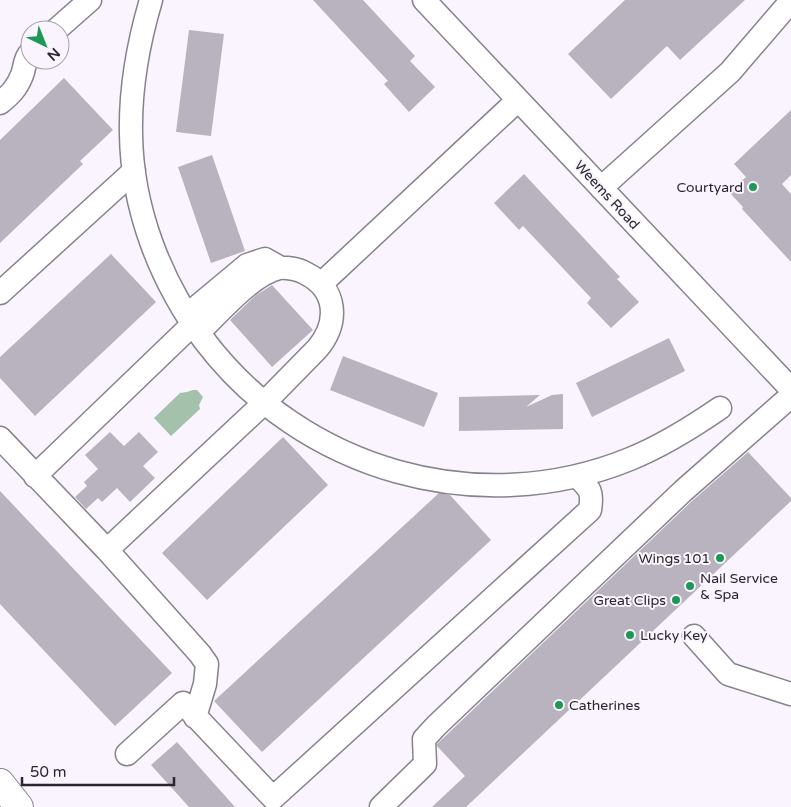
<svg xmlns="http://www.w3.org/2000/svg" width="791" height="807" font-family="'Varela Round',sans-serif">
<style>
.water{fill:#a3c1ab}
.building{fill:#b9b3bf}
.lines{fill:none;stroke-linecap:round;stroke-linejoin:round}
.minor-casing{stroke:#87828d;stroke-width:25}
.highway-casing{stroke:#87828d;stroke-width:30}
.minor{stroke:#fff;stroke-width:22}
.highway{stroke:#fff;stroke-width:28}
.poi-dot{fill:#1e9855;stroke:#f9f4fe;stroke-width:2}
.labels{text-anchor:middle;dominant-baseline:central;stroke-width:4;stroke-linejoin:round;paint-order:stroke}
.poi-label{font-size:14px;fill:#2a272c;stroke:#f9f4fe;text-anchor:end}
.street-label{font-size:14px;fill:#2a272c;stroke:#f9f4fe}
</style>
<rect width="100%" height="100%" fill="#f9f4fe"/>
<path class="water" d="M193,390h4l6,7 -4,8 1,4 -29,27 -17,-18 26,-25 7,-1z"/>
<path class="building" d="M313,0h50l52,56 -5,5 25,26 -26,25 -25,-28 4,-3z
M625,0h120l-65,60 -13,-14 -56,53 -43,-45z
M189,30l35,4 -13,102 -35,-4z
M64,78l49,52 -33,31 3,3 -83,79v-103z
M791,110v65l-9,9 9,10v68l-49,-53 1,-2 -14,-15 17,-15 -12,-13z
M212,155l33,96 -34,12 -33,-96z
M524,174l96,103 -3,2 22,23 -28,26 -24,-25 4,-5 -68,-72 -4,4 -25,-27z
M111,254l45,48 -121,114 -35,-38v-21z
M272,285l41,45 -41,37 -42,-47 25,-24z
M669,338l16,33 -93,46 -16,-34z
M343,356l95,37 -14,34 -94,-37z
M563,394v35l-104,2v-34l81,-2 -14,12 26,-12z
M110,432l14,14 15,-14 19,20 -15,14 12,12 -25,24 -13,-14 -15,14 -4,-4 -12,11 -11,-12 12,-11 -3,-4 14,-13 -13,-14z
M283,437l45,48 -121,115 -45,-47z
M748,452l43,46v3l-325,306h-34l33,-31 -28,-30v-2l255,-243z
M0,491l172,182 -57,53 -115,-122z
M439,493l11,2 41,45 -229,212 -48,-51z
M177,742l58,65h-46l-38,-42z"/>
<g class="lines">
<defs>
<path id="minor" d="M151,0c-13,44 -21,88 -20,134 1,74 29,147 73,206 98,130 274,181 426,119 32,-13 61,-31 90,-51
M424,0l367,389
M56,30l34,-30
M0,103c10,-8 17,-15 22,-28 3,-7 2,-16 8,-22
M601,188l129,-116 61,-71
M321,284l197,-184
M0,293l134,-122
M187,315l60,-50 18,-6 14,8
M0,438l107,112 93,104 7,10 -2,20 -10,33
M35,476l158,-152
M107,550l157,-147 53,-54c22,-26 21,-60 -12,-76 -7,-4 -19,-6 -26,-5 -27,6 -61,46 -80,64
M694,636l34,38 63,20
M127,754l56,-51 90,95 317,-288c3,-19 0,-21 -13,-34
M381,807l44,-43 -1,-25 12,-13 247,-235 108,-95"/>
<path id="highway" d="M0,783l19,24"/>
</defs>
<use href="#minor" class="minor-casing"/>
<use href="#highway" class="highway-casing"/>
<use href="#minor" class="minor"/>
<use href="#highway" class="highway"/>
</g>
<g class="poi-dot">
<circle cx="753" cy="187" r="5"/>
<circle cx="720" cy="558" r="5"/>
<circle cx="690" cy="586" r="5"/>
<circle cx="676" cy="600" r="5"/>
<circle cx="630" cy="635" r="5"/>
<circle cx="559" cy="705" r="5"/>
</g>
<g class="labels">
<g class="poi-label">
<text x="743" y="187">Courtyard</text>
<text x="710" y="558">Wings 101</text>
<text x="700" y="578" text-anchor="start">Nail Service<tspan x="700" dy="16">&amp; Spa</tspan></text>
<text x="666" y="600">Great Clips</text>
<text x="640" y="635" text-anchor="start">Lucky Key</text>
<text x="569" y="705" text-anchor="start">Catherines</text>
</g>
<g class="street-label">
<text transform="translate(607 195) rotate(47)">Weems Road</text>
</g>
</g>
<g transform="translate(45 45) rotate(137)"><circle r="24" fill="#f9f4fe" stroke="#a6a2aa"/>
<path d="M0-4L9 19L0 12L-9 19Z" fill="#1e9855"/>
<text y="-8" font-size="14" font-weight="bold" text-anchor="middle" fill="#2a272c">N</text>
</g>
<path d="M22 777v8h152v-8" fill="none" stroke="#2a272c" stroke-width="2.5"/>
<text x="30" y="777" font-size="15" fill="#2a272c" stroke="#f9f4fe" stroke-width="4" paint-order="stroke">50 m</text>
</svg>
